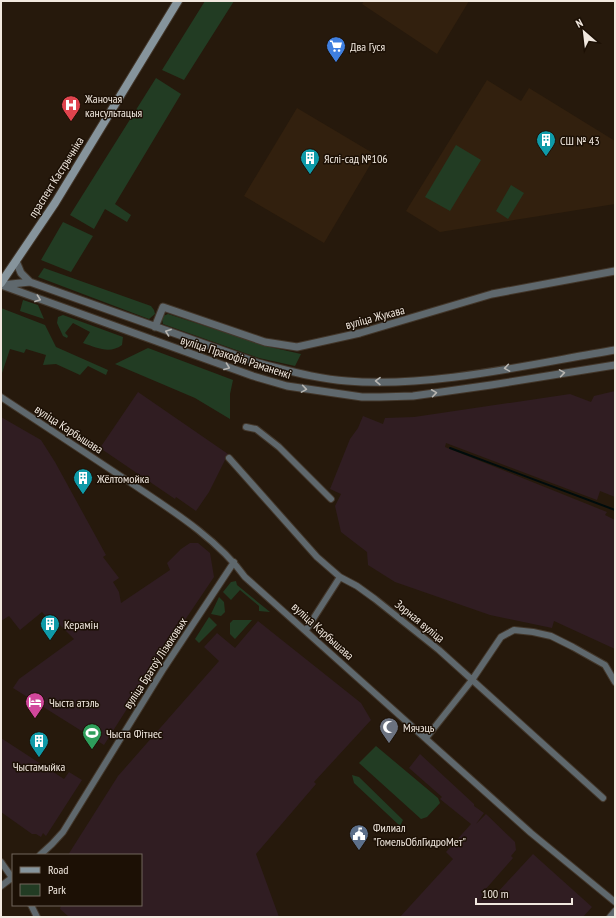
<svg xmlns="http://www.w3.org/2000/svg" width="616" height="918" font-family="'PT Sans Narrow',sans-serif">
<style>
.built{fill:#32200e}
.industrial{fill:#301d22}
.green{fill:#223c23}
.lines{fill:none;stroke-linecap:round;stroke-linejoin:round}
.stream{stroke:#000c0c;stroke-width:2}
.minor-casing{stroke:#42362a;stroke-width:8}
.tertiary-casing{stroke:#42362a;stroke-width:9}
.secondary-casing{stroke:#42362a;stroke-width:10}
.minor{stroke:#5f686d;stroke-width:6}
.tertiary{stroke:#5f686d;stroke-width:7}
.secondary{stroke:#86949c;stroke-width:8}
.oneway{stroke:#b7b5b1}
.labels{text-anchor:middle;dominant-baseline:central;stroke-width:3;stroke-linejoin:round;paint-order:stroke}
.poi-label{font-size:12px;fill:#f1e8df;stroke:#1c1005;text-anchor:start}
.street-label{font-size:12px;fill:#f1e8df;stroke:#1c1005}
</style>
<rect width="100%" height="100%" fill="#26190c"/>
<path class="built" d="M364,1h105l-32,53 -75,-50z
M487,80l34,21 8,-13 86,53v63l-175,28 -34,-21z
M297,108l79,47 -52,88 -80,-47z"/>
<path class="industrial" d="M615,391v106l-15,-6 -3,9 -151,-57 -1,4 162,65 -2,3 10,5v129l-61,-28 -2,7 -62,-13 -95,-33 -27,-17 -1,-13 -26,-20 -6,-26 6,-12 -11,-5 20,-50 8,-11 5,-12 20,8 2,-6 29,-1 156,-23 21,8 3,-6z
M138,392l90,62 -19,38 -13,19 -20,-14 -1,2 -75,-51z
M1,417l40,23 14,22 51,93 -3,2 16,21 -6,4 6,10 2,11 49,-33 -3,-7 14,-14 9,-6h8l12,10 4,24 -56,83 -54,85 -91,-57 6,-9 55,-40 -19,-19 -4,2 -9,-10 -22,18 -11,-14 -8,5z
M258,621l103,82 10,17 -57,62 2,2 -60,70 23,63h-210l-9,-8 1,-4h80v-50h-73l50,-79 101,-115 -15,-14 13,-14 18,15z
M1,738l63,41 5,-7 13,8 -36,56 -3,-3 -2,4 -5,-3h-4l-31,-22z
M420,754l54,50v2l10,7 -8,11 10,-10 29,28 1,8 -5,6 2,2 -29,33 12,3 37,-40 59,53 -9,10h-183l53,-58 -7,-7 25,-28 -31,-25 2,-2 -33,-29z"/>
<path class="green" d="M205,1h29l-50,79 -22,-10z
M156,78l25,16 -66,110 16,11 -4,7 -22,-13 -11,20 -24,-14z
M456,145l25,15 -31,51 -25,-14z
M511,185l13,8 -16,26 -12,-8z
M63,222l30,14 -22,36 -30,-12z
M44,268l107,38 3,4 1,4 -6,5 -111,-42z
M23,300l15,5 6,14 -24,-8z
M1,308l44,17 11,22 52,23 -2,5 -18,-9 -8,9 -24,-11 -13,1 3,-10 -20,-6 -2,4 -14,-4 -9,27z
M168,314l102,33 31,7 -6,12 -36,-8 -96,-34 -1,-5 1,-3z
M63,315l60,22 -1,8c-12,9 -25,3 -39,-2l7,-11 -17,-9 -8,10 3,3 -1,2 -4,-2 -6,-13 1,-6z
M148,348l85,32 -3,14v25l-35,-21 -80,-34z
M236,581l1,4 33,27 -11,-1v-5l-19,-16 -9,10 -8,-8 8,-10z
M219,597l5,5 1,10 -4,4 -10,-2z
M209,617l8,8 -18,18 -4,-4z
M233,620h19l-17,19 -5,-5v-11z
M376,746l62,52 2,5 -13,14 -6,2 -62,-56z
M352,775l7,2 44,43 -3,6 -46,-43z"/>
<g class="lines">
<path class="stream" d="M450,448l165,62"/>
<defs>
<path id="minor" d="M1,397c42,28 85,56 127,84 40,27 89,57 117,96l286,256 84,69
M246,427l10,2 23,18 52,52
M229,458l88,99 23,20 17,9 18,13 64,51 164,148
M306,630l34,-53
M426,738l46,-58 29,-43 13,-7 19,2 18,4 22,11 32,18 10,17
M40,855l12,-11 11,-12 101,-164 70,-106
M1,862l12,17
M1,886l12,-9
M31,905l6,12
M610,917l5,-6"/>
<path id="tertiary" d="M16,261l5,12 9,9
M1,285l252,91 34,10 75,11h18l33,-1 78,-11 124,-20
M2,285l28,-3 228,81c29,7 58,16 89,18 85,7 184,-17 268,-31
M155,327l8,-20 102,35 32,5 63,-14 132,-39 123,-23"/>
<path id="secondary" d="M1,283l54,-80 123,-202"/>
</defs>
<use href="#minor" class="minor-casing"/>
<use href="#tertiary" class="tertiary-casing"/>
<use href="#secondary" class="secondary-casing"/>
<use href="#minor" class="minor"/>
<use href="#tertiary" class="tertiary"/>
<use href="#secondary" class="secondary"/>
</g>
<defs><path id="oneway-chevron" d="M-2-3.5L2.5 0L-2 3.5" fill="none" stroke-width="1.6" stroke-linecap="round" stroke-linejoin="round"/></defs>
<g class="oneway">
<use href="#oneway-chevron" transform="translate(38 299) rotate(20)"/>
<use href="#oneway-chevron" transform="translate(168 332) rotate(-160)"/>
<use href="#oneway-chevron" transform="translate(227 367) rotate(21)"/>
<use href="#oneway-chevron" transform="translate(507 368) rotate(171)"/>
<use href="#oneway-chevron" transform="translate(562 373) rotate(-9)"/>
<use href="#oneway-chevron" transform="translate(378 381) rotate(-179)"/>
<use href="#oneway-chevron" transform="translate(304 389) rotate(9)"/>
<use href="#oneway-chevron" transform="translate(434 393) rotate(-8)"/>
</g>
<defs>
<symbol id="supermarket-pin" viewBox="-11 -11 22 30"><path d="M0 17L-7.5 6A9.5 9.5 0 1 1 7.5 6Z" fill="#3f7fe0" stroke="#1c1005"/><path d="M-6-5.5h2.5l.6 2H6L4.5 2H-2.5L-4.4-4H-6ZM-1.5 3.2a1.3 1.3 0 1 0 .1 0ZM3 3.2a1.3 1.3 0 1 0 .1 0Z" fill="#fff"/></symbol>
<symbol id="hospital-pin" viewBox="-11 -11 22 30"><path d="M0 17L-7.5 6A9.5 9.5 0 1 1 7.5 6Z" fill="#e0444e" stroke="#1c1005"/><path d="M-5-5h3v3.5h4V-5h3V5h-3V1.5h-4V5h-3Z" fill="#fff"/></symbol>
<symbol id="building-pin" viewBox="-11 -11 22 30"><path d="M0 17L-7.5 6A9.5 9.5 0 1 1 7.5 6Z" fill="#0f9aa8" stroke="#1c1005"/><path d="M-4-6H4V6H1V3H-1V6H-4ZM-2.5-4.3h1.7v1.8h-1.7ZM.8-4.3h1.7v1.8H.8ZM-2.5-1h1.7V.8h-1.7ZM.8-1h1.7V.8H.8Z" fill="#fff"/></symbol>
<symbol id="hotel-pin" viewBox="-11 -11 22 30"><path d="M0 17L-7.5 6A9.5 9.5 0 1 1 7.5 6Z" fill="#d1479c" stroke="#1c1005"/><path d="M-6-4.5h1.5V1H6V5H4.5V3h-9V5H-6ZM-4 0a1.8 1.8 0 1 1 3.6 0ZM.5 0V-2.5h3Q6-2.5 6 0Z" fill="#fff"/></symbol>
<symbol id="mosque-pin" viewBox="-11 -11 22 30"><path d="M0 17L-7.5 6A9.5 9.5 0 1 1 7.5 6Z" fill="#6b7280" stroke="#1c1005"/><path d="M3.5-4.9A6 6 0 1 0 3.5 4.9A5 5 0 1 1 3.5-4.9Z" fill="#fff"/></symbol>
<symbol id="stadium-pin" viewBox="-11 -11 22 30"><path d="M0 17L-7.5 6A9.5 9.5 0 1 1 7.5 6Z" fill="#2e9e5b" stroke="#1c1005"/><path d="M0-5a6.5 5 0 1 0 0 10a6.5 5 0 1 0 0-10ZM-3.5-1.8h7v3.6h-7Z" fill="#fff"/></symbol>
<symbol id="civic-pin" viewBox="-11 -11 22 30"><path d="M0 17L-7.5 6A9.5 9.5 0 1 1 7.5 6Z" fill="#5c6f8a" stroke="#1c1005"/><path d="M-.6-6.5H3V-4.5H.6V-3L4-1V1h2V6H-6V1h2V-1L-.6-3ZM-1.2 2.5V6h2.4V2.5Z" fill="#fff"/></symbol>
</defs>
<g fill-rule="evenodd">
<use href="#supermarket-pin" x="325" y="35" width="22" height="30"/>
<use href="#hospital-pin" x="60" y="94" width="22" height="30"/>
<use href="#building-pin" x="535" y="129" width="22" height="30"/>
<use href="#building-pin" x="299" y="147" width="22" height="30"/>
<use href="#building-pin" x="72" y="467" width="22" height="30"/>
<use href="#building-pin" x="39" y="613" width="22" height="30"/>
<use href="#hotel-pin" x="24" y="691" width="22" height="30"/>
<use href="#mosque-pin" x="378" y="716" width="22" height="30"/>
<use href="#stadium-pin" x="81" y="722" width="22" height="30"/>
<use href="#building-pin" x="28" y="730" width="22" height="30"/>
<use href="#civic-pin" x="348" y="823" width="22" height="30"/>
</g>
<g class="labels">
<g class="poi-label">
<text x="350" y="46">Два Гуся</text>
<text x="85" y="98">Жаночая<tspan x="85" dy="14">кансультацыя</tspan></text>
<text x="560" y="140">СШ № 43</text>
<text x="324" y="158">Яслі-сад №106</text>
<text x="97" y="478">Жёлтомойка</text>
<text x="64" y="624">Керамін</text>
<text x="49" y="702">Чыста атэль</text>
<text x="403" y="727">Мячэць</text>
<text x="106" y="733">Чыста Фітнес</text>
<text x="39" y="766" text-anchor="middle">Чыстамыйка</text>
<text x="373" y="827">Филиал<tspan x="373" dy="14">"ГомельОблГидроМет"</tspan></text>
</g>
<g class="street-label">
<text transform="translate(56 177) rotate(-58)">праспект Кастрычніка</text>
<text transform="translate(375 317) rotate(-15)">вуліца Жукава</text>
<text transform="translate(236 357) rotate(18)">вуліца Пракофія Раманенкі</text>
<text transform="translate(69 429) rotate(33)">вуліца Карбышава</text>
<text transform="translate(420 621) rotate(39)">Зорная вуліца</text>
<text transform="translate(323 631) rotate(42)">вуліца Карбышава</text>
<text transform="translate(155 663) rotate(-57)">вуліца Братоў Лізюковых</text>
</g>
</g>
<rect width="616" height="918" fill="none" stroke="#f1e8df" stroke-width="4"/>
<rect x="12" y="854" width="130" height="52" fill="#1c1005" stroke="#71665c"/>
<rect x="20" y="867" width="20" height="6" fill="#86949c" stroke="#71665c"/>
<text x="48" y="874" font-size="12" fill="#f1e8df">Road</text>
<rect x="20" y="884" width="20" height="12" fill="#223c23" stroke="#71665c"/>
<text x="48" y="894" font-size="12" fill="#f1e8df">Park</text>
<g transform="translate(584 32) rotate(332)" stroke="#1c1005" stroke-width="3" paint-order="stroke">
<path d="M0-3L7 15L0 10L-7 15Z" fill="#f1e8df"/>
<text y="-6" font-size="11" font-weight="bold" text-anchor="middle" fill="#f1e8df">N</text>
</g>
<path d="M476 898v6h96v-6" fill="none" stroke="#f1e8df" stroke-width="2"/>
<text x="482" y="898" font-size="12" fill="#f1e8df" stroke="#1c1005" stroke-width="3" paint-order="stroke">100 m</text>
</svg>
